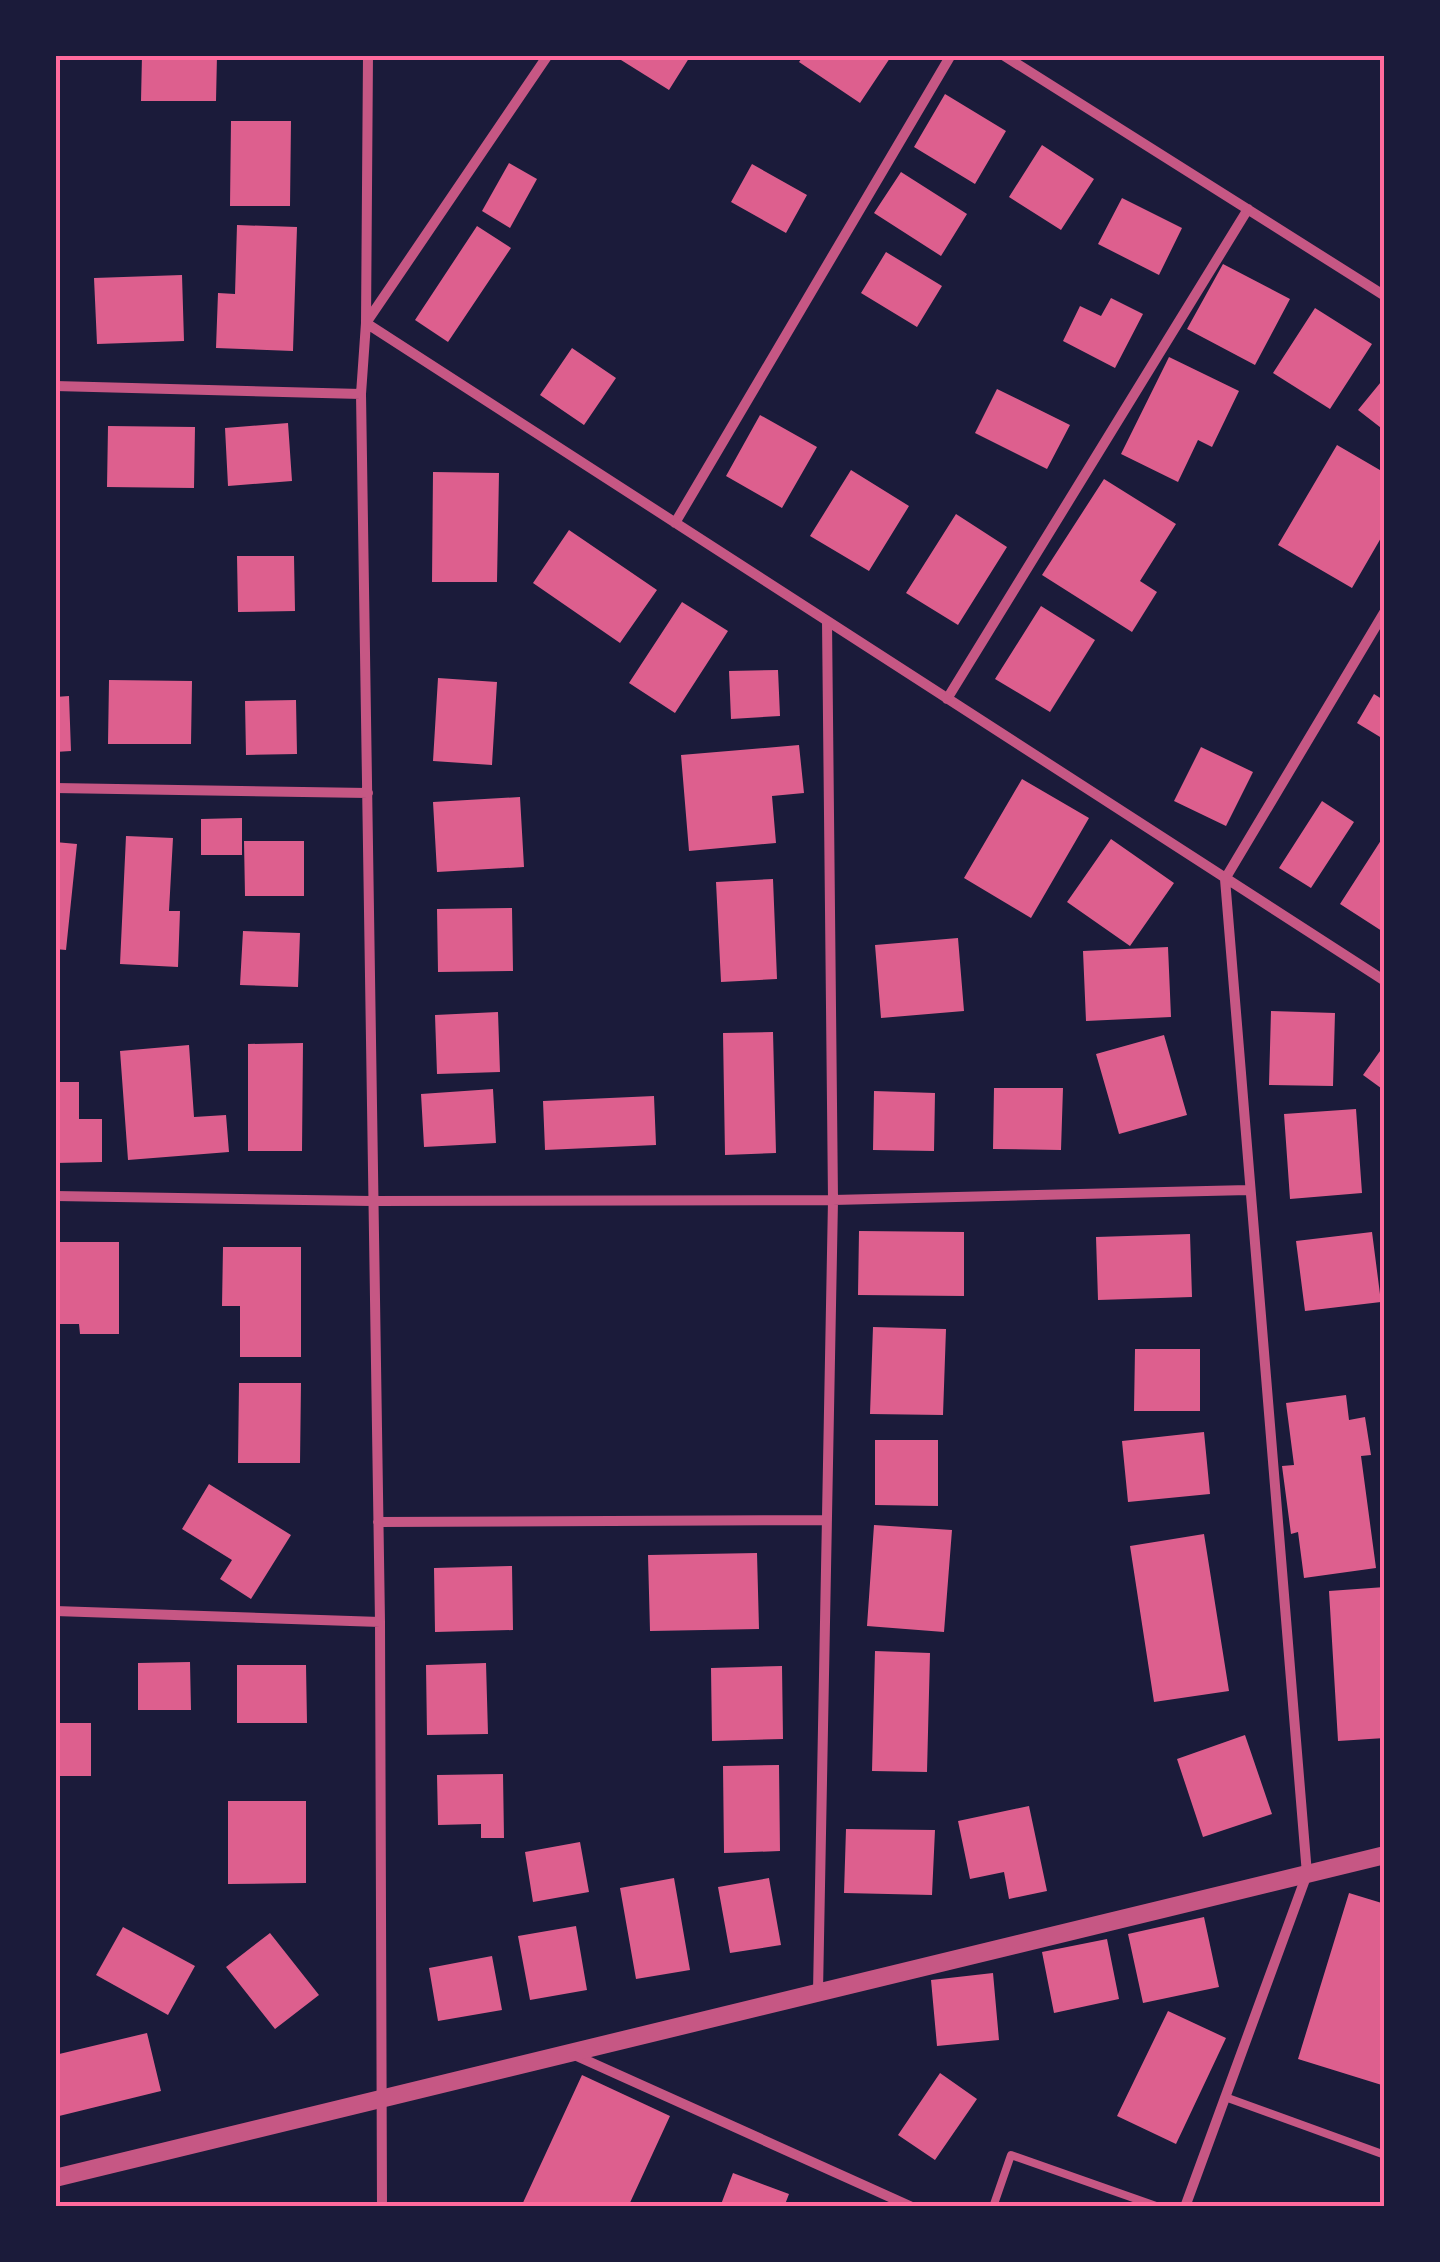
<svg xmlns="http://www.w3.org/2000/svg" width="1440" height="2262" font-family="Mulish,sans-serif">
<style>
.building{fill:#dd5f8e}
.lines{fill:none;stroke-linecap:round;stroke-linejoin:round}
.service{stroke:#c65784;stroke-width:8}
.minor{stroke:#c65784;stroke-width:10}
.tertiary{stroke:#c65784;stroke-width:18}
.neatline{fill:none;stroke:#ff6b9d;stroke-width:4}
</style>
<rect width="100%" height="100%" fill="#1b1b3a"/>
<path class="building" d="M142,55h75l-1,46h-75z
M613,55h78l-22,35z
M804,55h88l-32,48 -61,-41z
M945,94l61,37 -31,53 -61,-37z
M231,121h60l-1,85h-60z
M1042,145l52,34 -33,51 -52,-33z
M509,163l28,16 -27,49 -28,-17z
M752,164l55,31 -21,38 -55,-31z
M901,172l66,42 -26,42 -67,-43z
M1122,198l60,30 -23,47 -61,-31z
M237,225l60,2 -4,124 -77,-3 2,-55 17,1z
M477,226l34,22 -63,94 -33,-22z
M886,252l56,34 -25,41 -56,-34z
M1223,264l67,35 -35,66 -68,-36z
M182,275l2,66 -87,3 -3,-66z
M1111,298l32,16 -28,54 -52,-27 17,-35 21,10z
M1315,308l57,36 -42,65 -57,-36z
M572,348l44,30 -32,47 -44,-30z
M1169,357l70,34 -27,56 -14,-7 -20,42 -57,-28z
M1385,377v54l-27,-21z
M997,389l73,36 -23,44 -72,-36z
M760,415l57,32 -35,61 -56,-32z
M288,423l4,58 -64,5 -3,-58z
M108,426l87,1 -1,61 -87,-1z
M1337,445l48,28v58l-33,57 -74,-43z
M851,470l58,36 -40,65 -59,-35z
M433,472l66,1 -2,109h-65z
M1104,479l72,45 -36,57 17,11 -25,40 -90,-57z
M956,514l51,33 -49,78 -52,-32z
M569,530l88,60 -37,53 -87,-60z
M237,556h57l1,55 -57,1z
M682,602l46,29 -53,82 -46,-30z
M1041,606l54,34 -45,72 -55,-33z
M778,670l2,46 -49,3 -2,-48z
M438,678l59,4 -5,83 -59,-4z
M109,680l83,1 -1,63h-83z
M1374,694l11,7v39l-28,-17z
M69,696l2,55 -16,1v-55z
M296,700l1,54 -51,1 -1,-54z
M799,745l5,48 -32,3 4,47 -87,8 -8,-96z
M1201,747l52,25 -27,54 -52,-25z
M1022,779l67,39 -58,100 -67,-40z
M520,797l4,70 -87,5 -4,-70z
M1322,801l32,21 -43,66 -32,-20z
M242,818v37h-41v-36z
M1385,834v99l-45,-29z
M126,836l47,2 -4,73h11l-2,56 -58,-3z
M1111,839l63,44 -44,63 -63,-44z
M244,841h60v55h-59z
M55,842l22,2 -11,106 -11,-1z
M773,879l4,100 -56,3 -5,-100z
M512,908l1,63 -75,1 -1,-63z
M243,931l57,2 -2,54 -58,-2z
M958,938l6,73 -83,7 -6,-73z
M1168,947l3,70 -85,4 -3,-70z
M1271,1011l64,2 -2,73 -64,-1z
M498,1012l2,60 -63,2 -2,-59z
M773,1032l3,121 -51,2 -2,-122z
M1164,1035l23,80 -68,19 -23,-80z
M303,1043l-1,108h-54v-107z
M1385,1044v47l-22,-16z
M189,1045l5,72 32,-2 3,37 -101,8 -8,-109z
M55,1082h24v37h23v43l-47,1z
M994,1088h69l-2,62 -68,-1z
M493,1089l3,54 -72,4 -3,-53z
M874,1091l61,2 -1,58 -61,-1z
M654,1096l2,49 -111,5 -2,-49z
M1356,1109l6,84 -72,6 -6,-85z
M859,1231l105,1v64l-106,-1z
M1372,1232l9,70 -76,9 -9,-70z
M1190,1234l2,63 -94,3 -2,-63z
M55,1242h64v92h-39l-1,-10h-24z
M223,1247h78v110h-61v-51h-18z
M873,1327l73,2 -3,86 -73,-1z
M1135,1349h65v62h-66z
M239,1383h62l-1,80h-62z
M1346,1395l3,25 16,-3 6,38 -10,1 15,112 -72,10 -6,-46 -7,2 -9,-68 12,-1 -8,-62z
M1204,1432l6,62 -82,8 -6,-61z
M875,1440h63v66l-63,-1z
M209,1484l82,51 -40,64 -31,-20 12,-19 -50,-31z
M874,1525l78,5 -8,102 -77,-6z
M1204,1534l25,157 -75,11 -24,-156z
M757,1553l2,76 -109,2 -2,-76z
M512,1566l1,64 -78,2 -1,-64z
M1385,1587v151l-47,3 -9,-150z
M875,1651l55,2 -3,119 -55,-1z
M190,1662l1,48h-53v-47z
M486,1663l2,71 -61,1 -1,-70z
M237,1665h69l1,58h-70z
M782,1666l1,73 -71,2 -1,-73z
M55,1723h36v53h-36z
M1245,1735l27,79 -69,23 -26,-78z
M779,1765l1,86 -56,2 -1,-87z
M503,1774l1,64h-23v-14l-43,1 -1,-50z
M228,1801h78v82l-78,1z
M1029,1806l18,85 -38,8 -5,-27 -34,7 -12,-58z
M846,1829l89,1 -3,65 -88,-2z
M580,1842l9,50 -56,10 -8,-50z
M674,1878l16,92 -54,9 -16,-91z
M769,1878l12,67 -51,8 -12,-66z
M1349,1893l36,11v182l-87,-27z
M1204,1917l15,70 -76,16 -15,-69z
M576,1926l11,64 -57,10 -12,-64z
M123,1927l72,39 -27,49 -72,-40z
M270,1933l49,62 -44,34 -49,-62z
M1107,1939l12,60 -65,14 -12,-61z
M492,1956l10,54 -64,11 -9,-53z
M993,1973l6,67 -62,6 -6,-66z
M1168,2011l58,27 -50,106 -59,-28z
M147,2033l14,58 -106,26v-62z
M940,2073l37,26 -42,61 -37,-25z
M582,2075l88,41 -42,91h-107z
M733,2173l56,21 -5,13h-64z"/>
<g class="lines">
<path class="service" d="M1225,2097l160,58
M993,2207l18,-52 148,52"/>
<path class="minor" d="M368,55l-2,268 -5,71 19,1228 2,585
M548,55l-182,268 1019,658
M1003,55l382,241
M55,386l306,8
M675,523l276,-468
M947,699l301,-490
M55,788l313,5
M55,1196l316,5 462,-1 416,-10
M378,1522l449,-2
M55,1611l325,11
M818,1992l15,-792 -6,-579
M570,2053l342,154
M1185,2207l122,-333 -82,-995 160,-268"/>
<path class="tertiary" d="M55,2178l1330,-323"/>
</g>
<rect width="1440" height="2262" fill="none" stroke="#1b1b3a" stroke-width="115"/>
<rect x="58" y="58" width="1324" height="2146" class="neatline"/>
</svg>
